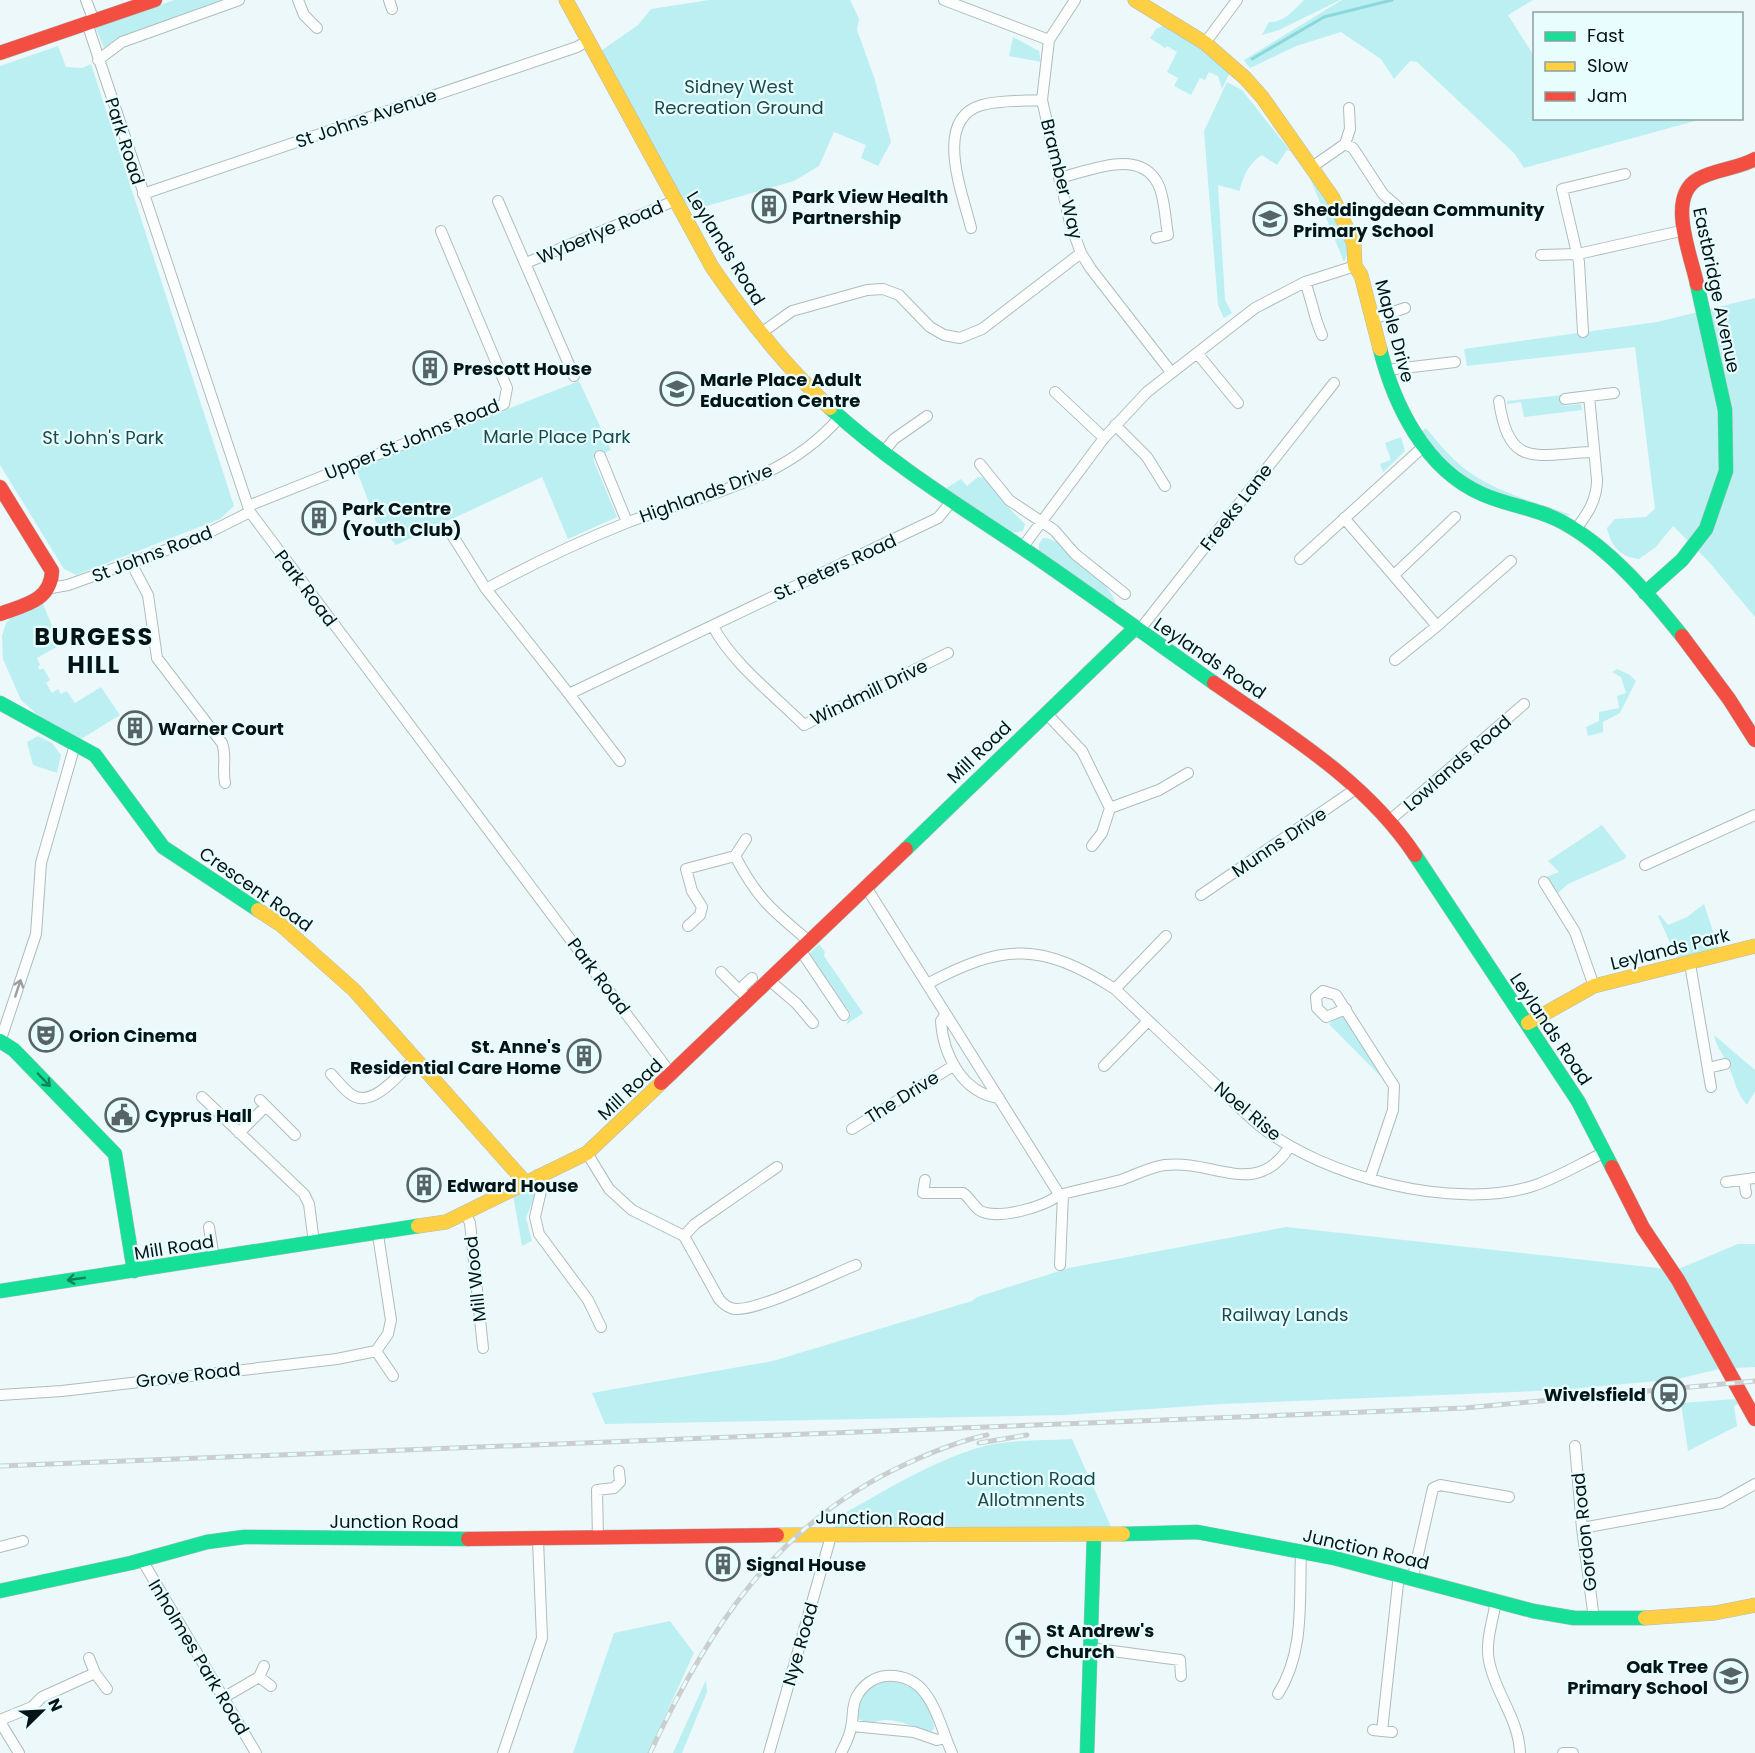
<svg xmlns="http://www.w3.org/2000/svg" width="1755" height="1753" font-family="Poppins,sans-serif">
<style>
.green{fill:#bceff2}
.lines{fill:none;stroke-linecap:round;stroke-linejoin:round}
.stream{stroke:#8ad7dc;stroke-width:3}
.street-casing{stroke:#b0bcbc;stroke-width:12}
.fast-casing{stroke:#b0bcbc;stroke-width:15}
.slow-casing{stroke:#b0bcbc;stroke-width:15}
.jam-casing{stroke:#b0bcbc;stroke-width:15}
.street{stroke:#fcfefe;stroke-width:10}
.fast{stroke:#16e098;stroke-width:14}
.slow{stroke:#ffcf43;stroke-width:14}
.jam{stroke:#f24e42;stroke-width:14}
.rail-casing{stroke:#cacece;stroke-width:5}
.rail{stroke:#e7fdfe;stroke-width:3;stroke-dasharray:9;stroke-linecap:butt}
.oneway{stroke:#9aa0a1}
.oneway2{stroke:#0f845d}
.labels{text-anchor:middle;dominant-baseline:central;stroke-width:4.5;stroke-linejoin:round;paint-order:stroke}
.park-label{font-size:18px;fill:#19494c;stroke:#e7fdfe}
.street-label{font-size:18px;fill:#071415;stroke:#e7fdfe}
.poi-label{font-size:18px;font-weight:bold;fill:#071415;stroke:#e7fdfe;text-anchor:start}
.district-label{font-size:24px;font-weight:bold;letter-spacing:1.5px;fill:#071415;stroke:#e7fdfe}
</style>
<rect width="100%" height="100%" fill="#ecf8f9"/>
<path class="green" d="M175,0h50l-110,40 -11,8 -9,-22z
M709,0h141l9,19 -2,11 18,50 16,62 -13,24 -17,-8 5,-13 -32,-13 -15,34 -25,15 -101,29 -10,-10 -82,-149 37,-26 13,-16z
M1304,0h36l-61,30 -17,5 7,-13c15,1 26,-13 35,-22z
M1342,0h191l-25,15 26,41v62l168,1 -178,49 -10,-15 -97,-91 -7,-1 -16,18 -13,-20 -40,-27 -45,14 -46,22 -6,-8z
M1162,26l22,8 47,36 -9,19 -4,-13 -9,-4 -4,8 -5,-2 -9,17 -17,-9 4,-8 -11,-6 10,-20 -10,-6 -2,2 -15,-10 6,-9z
M1013,37l26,14 2,11 -32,-6z
M58,46l8,21 16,1 9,-4 143,442 -14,13 -144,56 -12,-6 -64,-104v-399z
M1227,82l15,8 49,62 -4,-2 -10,15 -15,-10c-13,7 -21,26 -22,36l-22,-6 7,115 7,13 -8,5 -6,-13 -14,-174z
M1302,158l31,49 17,41 -6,14z
M1755,298v319l-46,-55 -36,-36 -17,21 -17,12c-19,-2 -28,-13 -32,-31l8,-9 31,-2 9,-8 -20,-162 -168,19 -3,-17 193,-27z
M579,381l32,69 -18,9 24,58 -49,22 -26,-62 -146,68 -20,-23 -20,-54z
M1563,395l1,11 17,-2 1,6 -58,7 -3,-15 -14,2v-3z
M1426,428c14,17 28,34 46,46 30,20 66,29 99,41l-7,1c-31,-12 -68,-20 -96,-38 -19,-13 -33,-29 -48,-46z
M1401,437l4,14 -22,21 -3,-8 11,-4 -6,-17z
M978,477l8,1 20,27 19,19 -2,7 -12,2 -66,-44 16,-10 6,7z
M1043,538c18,-2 70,48 73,66l-77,-52v-8z
M43,604l17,41 -23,13 3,7 -2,2 2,3 3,-2 7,12 -4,3 6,10 6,-4 3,5 6,-3 8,12 26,-16 19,28 -39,24 -33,-15 -27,-24 -18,-41 -1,-23 4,-13 8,-9z
M1617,669l13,6 6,6 -16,32 -17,9v10l-15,4 -2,-9 13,-6v-9l20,-4 -2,-12 9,-3 -5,-16 -9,-5z
M38,736l14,7 9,12 -4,18 -24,-8 -6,-23z
M1602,825l24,31 -1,3 -57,25 -11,10 -11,-17 13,-5 -11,-11z
M1704,904l15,45 -42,9 -19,-42 2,-1 8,10 19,-8z
M819,944l6,8 -1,4 39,57 -17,12 5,-11 -42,-60z
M1338,1016h6l42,66 -57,-58z
M1714,1035l41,35v21l-8,14c-13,-14 -12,-29 -21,-44 -5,-11 -10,-14 -12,-26z
M535,1187l2,3 -11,28 6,23 -10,5 -9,-51z
M1286,1227l390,43 62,-26h17v123l-36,2 -41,10 -118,11 -339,14 -156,11 -460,9 -13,-31 181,-32 199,-60 5,-4 92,-29z
M1735,1399l3,5 -4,2 3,20 -49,25 -7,-48z
M1072,1439l40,90h-277l1,-11c47,-26 97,-58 149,-72 27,-7 60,-5 87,-7z
M670,1621l24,32 -46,100h-75l41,-120z
M706,1680l1,12 -25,61h-9z
M888,1680c7,2 17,4 24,7 11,6 22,30 22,42l-4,3c-19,-5 -40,-19 -60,-8l-12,-5c-5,-20 11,-36 30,-39z"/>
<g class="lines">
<path class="stream" d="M1252,59l72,-42 68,-17"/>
<defs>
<path id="street" d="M86,0l8,21
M298,0l6,15 13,13
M389,0l3,9
M944,0l105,40
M1075,0l-26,40 -7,60 28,123 11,30 10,16 80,103
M87,23l163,489 422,563
M1205,43l32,-43
M98,60l24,-18 117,-42
M1345,144l5,-15 -1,-21
M1312,167l33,-23 8,4 30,46 15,13
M1059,178c30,-7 81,-31 99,6 7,14 7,35 10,51l-12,3
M143,194l434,-147 12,-7
M498,201l76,175
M971,228c-8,-34 -39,-109 11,-123 19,-5 41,-4 60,-5
M1541,255l37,-1 107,-24
M526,263l148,-62
M1305,282c7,18 9,36 17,53
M1373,319l32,-11
M1583,332l-4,-70 -17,-73 63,-15
M761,333l31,-22 75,-21 16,-1 16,6 31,32 14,8 16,3 22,-9 99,-76
M1197,353l41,50
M1386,370l69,-8
M1055,392l49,46
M1589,396l25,-3
M1565,399l24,-3 8,84c0,20 -10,35 -22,50
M1499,401c10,69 37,53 93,51
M1115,425l32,32 18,29
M883,453l11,-14 33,-23
M600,456l27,66
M980,464l29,36 45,30 21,24 50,40
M248,506l256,-102 3,-16 -66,-157
M1344,518l93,108 74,-65
M449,530l37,59 83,105
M1022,548l82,-110 43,-46 108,-84 50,-26 50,-16
M1300,559l124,-113
M131,563l17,32 9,63 65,85c5,13 0,26 3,40
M1394,575l61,-58
M51,588l17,-3 126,-45 56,-28
M486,589c46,-25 92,-47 140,-66 77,-30 156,-39 213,-105
M713,626c17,35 63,71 91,99l144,-72
M1138,632l196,-249
M1395,660l42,-34
M1046,713l36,38 28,57 -8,25 -10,13
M620,761l-51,-67 350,-167 19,-9 13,-16
M1110,808l49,-18 29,-17
M1389,821l135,-117
M735,856l11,-17
M1645,865l110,-50
M1544,882l31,50 19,54
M866,887l193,307h4
M1201,895l156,-107
M688,926l12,-11 2,-8 -10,-16 -6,-22 49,-13c23,44 38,55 75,86
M801,951l43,64
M1690,964l21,123
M721,972l18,18
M770,981l26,22 17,20
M927,984c77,-41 114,-42 188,5 33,31 66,63 99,94 15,14 30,30 46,43 64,51 194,85 273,60 24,-8 47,-22 70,-33
M1115,989l51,-53
M750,1000l-11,-10 13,-12
M1346,1009l-20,8 -9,-9 -1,-11 7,-6 13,4 58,91 -1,24 -23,68
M946,1014l-5,7c2,33 21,72 58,77
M0,1042l36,-108 5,-71 34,-118
M1104,1066l44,-45
M1708,1068l17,-4
M331,1074c6,6 13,16 21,21 21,14 49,-23 63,-36
M202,1097l102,97 5,10 5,39
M260,1100l35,35
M852,1129l101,-63
M239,1133l26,-26
M587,1153l22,36 23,21 52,26 35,63c4,5 9,9 16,10 23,2 96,-34 121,-44
M538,1175l3,16 -6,26 4,17 49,66 13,27
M925,1180l-2,13h40c7,5 10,12 16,17 15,11 69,-3 80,-16
M1744,1180l2,13
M1726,1182l29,-4
M1063,1194c19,-5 39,-9 58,-14 14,-5 29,-13 44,-15 49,-6 91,35 125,-19
M465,1212l5,11 13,125
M209,1227l5,32
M684,1236l11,-12 82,-57
M1060,1265l3,-71
M376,1351l17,25
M0,1395l62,-4 275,-32 39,-8 12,-17 3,-14 -13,-85
M1575,1446l7,82 12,91
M1582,1528l139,-25 34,-19
M598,1538l-1,-48 17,-2 6,-6 -1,-11
M0,1547l23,-6
M142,1560l114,193
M1413,1577l20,-89 7,-3 69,12
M1496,1601c-3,19 -11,41 -7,60 6,32 30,58 31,92
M1090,1648l90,12 1,16
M89,1658l6,15 12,16
M259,1677l12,9
M1278,1694c27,-42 21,-94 23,-142
M223,1698l36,-21 5,-11
M0,1720l32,-13 10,-10 53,-24
M0,1722l19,31
M852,1726l62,6 23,8 8,-2
M1373,1730l19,2
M1382,1731l17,-157
M503,1753l39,-115 -4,-98
M769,1753l62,-217
M841,1753c4,-8 9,-17 10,-26 3,-11 0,-20 6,-31 6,-11 17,-19 29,-20 45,-3 51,44 66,77
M1563,1753h10"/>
<path id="fast" d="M1380,349c14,56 45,120 102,145 26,12 56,14 82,29 47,26 85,72 118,113
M830,408c59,54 125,95 191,139 65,44 129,91 193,136
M1645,593l37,-33 24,-31 20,-58 -1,-61 -28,-126
M0,703l95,52 68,92 95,63
M906,849l228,-220
M1415,855l163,246 34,66
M0,1041l14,9 101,104 19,117
M0,1291l418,-65
M1123,1534l74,-2 137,26 199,53 41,7h71
M0,1591l131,-28 76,-21 37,-5 224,2
M1087,1753l7,-218"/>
<path id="slow" d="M566,0l146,267c35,51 73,99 118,141
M1135,0l70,43 40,35 17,19 71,101 21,46 1,22 6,9 19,74
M258,910l23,15 73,65 171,192
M1528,1023l66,-37 161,-40
M418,1226l28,-4 141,-69 74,-70
M777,1535l346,-1
M1645,1618l70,-5 40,-8"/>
<path id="jam" d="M0,53l155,-53
M1697,284c-6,-29 -31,-87 1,-105 17,-10 39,-10 57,-20
M0,487l52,84c-1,30 -28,34 -52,43
M1682,636l47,63 26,41
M1214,683c72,50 152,98 201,172
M661,1083l245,-234
M1612,1167l31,61 35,52 77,139
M468,1539l309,-4"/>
</defs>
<use href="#street" class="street-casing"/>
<use href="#fast" class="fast-casing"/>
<use href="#slow" class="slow-casing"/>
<use href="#jam" class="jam-casing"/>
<use href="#street" class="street"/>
<use href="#fast" class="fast"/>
<use href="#slow" class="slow"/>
<use href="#jam" class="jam"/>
<defs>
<path id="rail" d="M979,1443l48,-8
M0,1466l1465,-58 290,-27
M650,1753c58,-125 127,-230 256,-289 26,-12 53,-23 81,-29"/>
</defs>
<use href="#rail" class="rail-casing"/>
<use href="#rail" class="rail"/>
</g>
<defs><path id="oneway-shaft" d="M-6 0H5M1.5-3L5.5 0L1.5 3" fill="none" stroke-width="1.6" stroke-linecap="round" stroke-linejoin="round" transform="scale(1.5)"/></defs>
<use class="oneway" href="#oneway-shaft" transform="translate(18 988) rotate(-72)"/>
<g class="oneway2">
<use href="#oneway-shaft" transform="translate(44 1080) rotate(46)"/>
<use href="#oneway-shaft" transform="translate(76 1279) rotate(172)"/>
</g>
<defs>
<symbol id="building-ring" viewBox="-11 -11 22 22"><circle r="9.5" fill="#e7fdfe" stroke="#576465" stroke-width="1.5"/><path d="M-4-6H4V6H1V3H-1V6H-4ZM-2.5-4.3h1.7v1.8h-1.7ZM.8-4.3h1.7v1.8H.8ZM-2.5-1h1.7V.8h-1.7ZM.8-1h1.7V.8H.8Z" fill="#576465"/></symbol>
<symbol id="school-ring" viewBox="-11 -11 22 22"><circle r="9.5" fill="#e7fdfe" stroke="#576465" stroke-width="1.5"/><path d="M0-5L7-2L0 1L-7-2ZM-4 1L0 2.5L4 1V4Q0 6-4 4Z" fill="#576465"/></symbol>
<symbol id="university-ring" viewBox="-11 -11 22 22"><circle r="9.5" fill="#e7fdfe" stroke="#576465" stroke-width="1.5"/><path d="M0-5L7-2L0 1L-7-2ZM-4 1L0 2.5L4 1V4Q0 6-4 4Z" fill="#576465"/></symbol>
<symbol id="theatre-ring" viewBox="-11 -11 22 22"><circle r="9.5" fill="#e7fdfe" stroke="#576465" stroke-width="1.5"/><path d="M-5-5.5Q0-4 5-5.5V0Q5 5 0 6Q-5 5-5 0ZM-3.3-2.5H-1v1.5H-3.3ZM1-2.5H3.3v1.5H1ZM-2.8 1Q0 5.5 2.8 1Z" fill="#576465"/></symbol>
<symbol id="civic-ring" viewBox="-11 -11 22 22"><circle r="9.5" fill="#e7fdfe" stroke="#576465" stroke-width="1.5"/><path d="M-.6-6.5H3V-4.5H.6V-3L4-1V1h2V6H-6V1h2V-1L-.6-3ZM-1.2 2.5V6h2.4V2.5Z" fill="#576465"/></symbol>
<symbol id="station-ring" viewBox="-11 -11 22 22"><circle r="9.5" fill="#e7fdfe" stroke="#576465" stroke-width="1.5"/><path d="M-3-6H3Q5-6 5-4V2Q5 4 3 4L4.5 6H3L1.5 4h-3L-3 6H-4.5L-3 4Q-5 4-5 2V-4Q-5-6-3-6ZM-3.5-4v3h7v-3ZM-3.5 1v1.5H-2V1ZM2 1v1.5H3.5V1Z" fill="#576465"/></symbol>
<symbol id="church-ring" viewBox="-11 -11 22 22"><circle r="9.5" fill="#e7fdfe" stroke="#576465" stroke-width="1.5"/><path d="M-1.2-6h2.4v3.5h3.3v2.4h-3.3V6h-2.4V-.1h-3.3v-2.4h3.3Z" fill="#576465"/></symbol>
</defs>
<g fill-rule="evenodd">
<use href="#building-ring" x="750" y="187" width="38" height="38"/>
<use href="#school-ring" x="1251" y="200" width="38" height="38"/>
<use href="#building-ring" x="411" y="349" width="38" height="38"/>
<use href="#university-ring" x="658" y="370" width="38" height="38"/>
<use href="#building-ring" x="300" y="499" width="38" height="38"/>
<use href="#building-ring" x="116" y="709" width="38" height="38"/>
<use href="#theatre-ring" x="27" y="1016" width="38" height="38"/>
<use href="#building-ring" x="565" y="1037" width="38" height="38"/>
<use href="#civic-ring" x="103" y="1096" width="38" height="38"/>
<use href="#building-ring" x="405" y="1166" width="38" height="38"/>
<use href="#station-ring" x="1650" y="1375" width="38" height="38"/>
<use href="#building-ring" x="704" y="1545" width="38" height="38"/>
<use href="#church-ring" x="1004" y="1621" width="38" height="38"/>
<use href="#school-ring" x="1712" y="1657" width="38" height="38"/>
</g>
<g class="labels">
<g class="park-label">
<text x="739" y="86">Sidney West<tspan x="739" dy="21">Recreation Ground</tspan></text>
<text x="557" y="436">Marle Place Park</text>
<text x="103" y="437">St John's Park</text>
<text x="1285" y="1314">Railway Lands</text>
<text x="1031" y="1478">Junction Road<tspan x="1031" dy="21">Allotmnents</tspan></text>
</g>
<g class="street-label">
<text transform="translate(366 118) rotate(-19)">St Johns Avenue</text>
<text transform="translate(125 141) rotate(72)">Park Road</text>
<text transform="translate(1062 179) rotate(76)">Bramber Way</text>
<text transform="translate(600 232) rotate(-23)">Wyberlye Road</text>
<text transform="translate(726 248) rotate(58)">Leylands Road</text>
<text transform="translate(1717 290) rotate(78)">Eastbridge Avenue</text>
<text transform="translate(1395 331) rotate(75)">Maple Drive</text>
<text transform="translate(412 439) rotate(-22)">Upper St Johns Road</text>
<text transform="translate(706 493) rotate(-20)">Highlands Drive</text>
<text transform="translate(1236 507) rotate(-52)">Freeks Lane</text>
<text transform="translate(152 554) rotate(-21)">St Johns Road</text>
<text transform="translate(835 567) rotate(-25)">St. Peters Road</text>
<text transform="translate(306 588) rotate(53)">Park Road</text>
<text transform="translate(1210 658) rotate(34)">Leylands Road</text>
<text transform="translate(869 692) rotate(-26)">Windmill Drive</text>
<text transform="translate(979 752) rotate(-44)">Mill Road</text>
<text transform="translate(1457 763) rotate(-41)">Lowlands Road</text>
<text transform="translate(1279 842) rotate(-34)">Munns Drive</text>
<text transform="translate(256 889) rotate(35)">Crescent Road</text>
<text transform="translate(1670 949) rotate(-14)">Leylands Park</text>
<text transform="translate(599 976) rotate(53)">Park Road</text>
<text transform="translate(1551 1029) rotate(56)">Leylands Road</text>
<text transform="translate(630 1089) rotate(-43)">Mill Road</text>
<text transform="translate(902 1097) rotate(-32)">The Drive</text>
<text transform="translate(1248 1111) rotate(40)">Noel Rise</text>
<text transform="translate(174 1247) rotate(-9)">Mill Road</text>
<text transform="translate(475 1279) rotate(-96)">Mill Wood</text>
<text transform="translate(188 1375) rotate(-7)">Grove Road</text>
<text transform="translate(880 1518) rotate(1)">Junction Road</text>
<text x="394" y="1521">Junction Road</text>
<text transform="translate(1584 1532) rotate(-96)">Gordon Road</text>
<text transform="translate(1366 1549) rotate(13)">Junction Road</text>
<text transform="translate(800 1644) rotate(-74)">Nye Road</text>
<text transform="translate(199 1657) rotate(59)">Inholmes Park Road</text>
</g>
<g class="poi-label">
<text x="792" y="196">Park View Health<tspan x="792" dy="21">Partnership</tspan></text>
<text x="1293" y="209">Sheddingdean Community<tspan x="1293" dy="21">Primary School</tspan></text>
<text x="453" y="368">Prescott House</text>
<text x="700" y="379">Marle Place Adult<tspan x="700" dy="21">Education Centre</tspan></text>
<text x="342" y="508">Park Centre<tspan x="342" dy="21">(Youth Club)</tspan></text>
<text x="158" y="728">Warner Court</text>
<text x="69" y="1035">Orion Cinema</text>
<text x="561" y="1046" text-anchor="end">St. Anne's<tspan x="561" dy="21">Residential Care Home</tspan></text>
<text x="145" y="1115">Cyprus Hall</text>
<text x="447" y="1185">Edward House</text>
<text x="1646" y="1394" text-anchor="end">Wivelsfield</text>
<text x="746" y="1564">Signal House</text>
<text x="1046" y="1630">St Andrew's<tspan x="1046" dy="21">Church</tspan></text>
<text x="1708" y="1666" text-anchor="end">Oak Tree<tspan x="1708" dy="21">Primary School</tspan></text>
</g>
<g class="district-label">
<text x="94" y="636">BURGESS<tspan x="94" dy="28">HILL</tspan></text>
</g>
</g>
<rect x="1533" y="12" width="210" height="108" fill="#e7fdfe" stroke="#8da0a1" stroke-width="1.5"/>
<rect x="1545" y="32" width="30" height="9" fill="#16e098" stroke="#8da0a1" stroke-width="1.5"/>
<text x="1587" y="42" font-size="18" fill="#071415">Fast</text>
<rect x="1545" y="62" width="30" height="9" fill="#ffcf43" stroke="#8da0a1" stroke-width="1.5"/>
<text x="1587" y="72" font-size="18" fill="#071415">Slow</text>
<rect x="1545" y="92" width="30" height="9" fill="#f24e42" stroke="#8da0a1" stroke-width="1.5"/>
<text x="1587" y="102" font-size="18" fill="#071415">Jam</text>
<g transform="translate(42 1711) rotate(66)" stroke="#e7fdfe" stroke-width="4.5" paint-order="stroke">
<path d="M0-4.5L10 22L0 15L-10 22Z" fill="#071415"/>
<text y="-9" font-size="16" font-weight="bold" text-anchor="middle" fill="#071415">N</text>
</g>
</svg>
